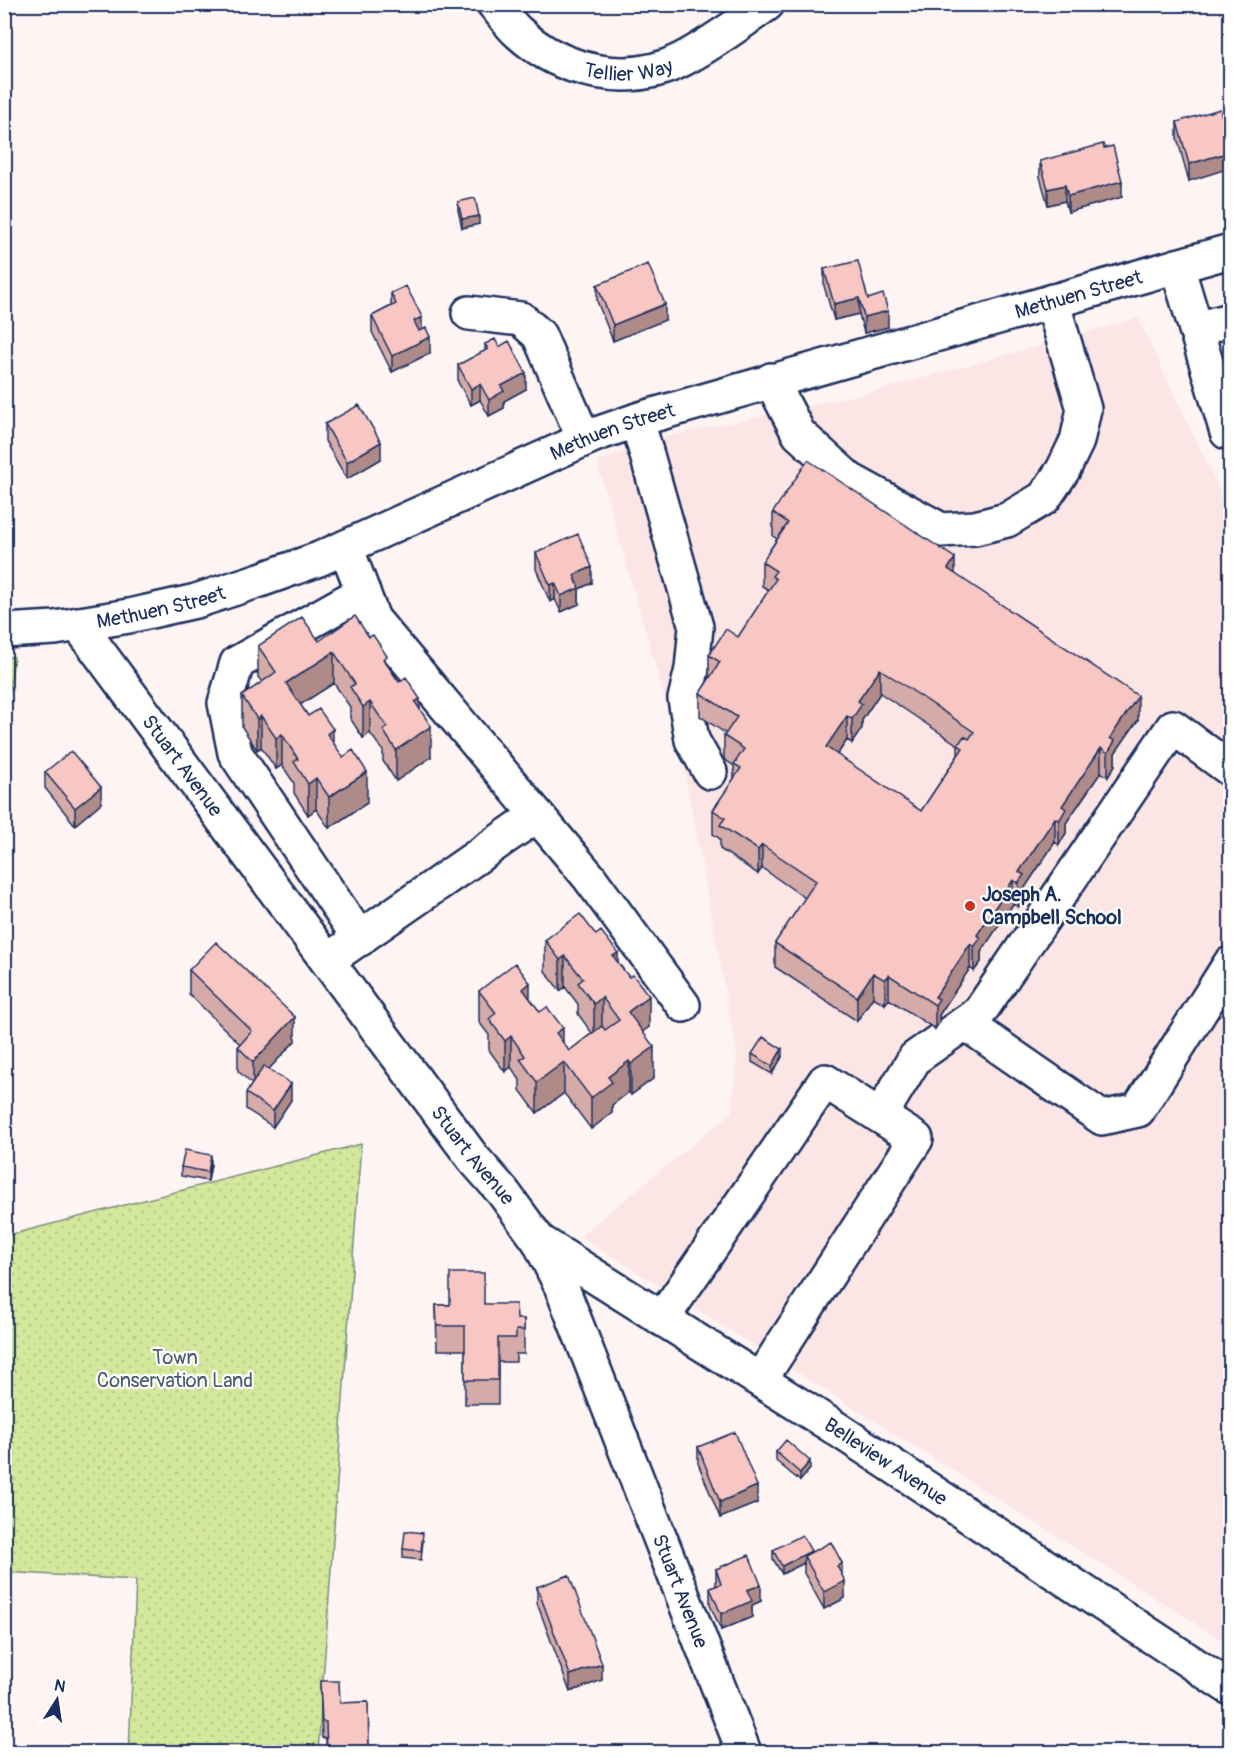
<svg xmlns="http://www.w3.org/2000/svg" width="1235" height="1757" font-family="Pangolin,sans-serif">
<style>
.built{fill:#fce6e5}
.park{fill:url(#park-dots);stroke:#788c7d;stroke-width:1.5}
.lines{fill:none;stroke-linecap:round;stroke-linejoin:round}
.minor-casing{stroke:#1b2f5e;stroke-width:38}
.minor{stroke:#fff;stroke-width:33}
.wall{fill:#d5aba9;stroke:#1b2f5e;stroke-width:1.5;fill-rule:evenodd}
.shaded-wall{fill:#ae8b89;stroke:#1b2f5e;stroke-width:1.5}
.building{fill:#f8c7c4;stroke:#1b2f5e;stroke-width:1.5;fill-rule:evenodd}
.poi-dot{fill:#c8321e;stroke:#fff;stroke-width:2}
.labels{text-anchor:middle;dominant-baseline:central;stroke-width:4.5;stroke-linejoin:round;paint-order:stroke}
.street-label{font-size:20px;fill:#1b2f5e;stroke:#fff}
.poi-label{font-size:20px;font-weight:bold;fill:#1b2f5e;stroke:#fff;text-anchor:start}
.park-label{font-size:20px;fill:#495d6e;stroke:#fff}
</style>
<defs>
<pattern id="park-dots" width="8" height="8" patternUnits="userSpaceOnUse" patternTransform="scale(1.5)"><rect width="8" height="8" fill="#d4e89c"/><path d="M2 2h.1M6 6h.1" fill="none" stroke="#b5c789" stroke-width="1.8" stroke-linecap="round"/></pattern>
</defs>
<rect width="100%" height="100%" fill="#fef4f3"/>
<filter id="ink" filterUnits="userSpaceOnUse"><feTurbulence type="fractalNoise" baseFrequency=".0167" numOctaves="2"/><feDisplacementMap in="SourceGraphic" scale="12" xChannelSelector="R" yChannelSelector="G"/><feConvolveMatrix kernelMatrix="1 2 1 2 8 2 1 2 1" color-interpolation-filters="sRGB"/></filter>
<g filter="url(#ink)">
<path class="built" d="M1138,318l92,194v1133l-650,-409 151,-123 6,-59 -55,-295 -85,-297 67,-25 216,-47z"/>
<path class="park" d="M5,657h9l-9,66 -1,-66z
M361,1144l-43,608h-189l7,-172 -131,-8v-336z"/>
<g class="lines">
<defs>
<g id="minor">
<path id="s1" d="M494,4c8,9 15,20 24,28 43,40 111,56 165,27 29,-15 57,-36 84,-55"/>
<path d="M1177,266l50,166 3,-1"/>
<path d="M469,313l52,6 18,16 45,104"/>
<path d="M1196,329l34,-9"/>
<path d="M771,380l28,54 51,46 91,50 34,-2 32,-8 37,-22 19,-28 14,-29 7,-32 -32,-108"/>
<path d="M637,420l59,207 -4,42 -7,30 7,41 18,32"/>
<path d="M346,547l27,72 216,258 94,128"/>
<path id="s2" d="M78,624l395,534 30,34 36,49 23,47 182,464"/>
<path id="s3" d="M4,631l51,-3 74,-12 67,-15 64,-21 59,-21 275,-124 49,-17 587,-167"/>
<path d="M360,939l-125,-186 -10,-50 12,-40 126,-71"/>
<path d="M341,951l196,-136"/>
<path d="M965,1023l137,95 36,-8 92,-146"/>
<path d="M880,1116l35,-58 64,-45 194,-286 57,42"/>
<path id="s4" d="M539,1241l295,186 396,261"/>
<path d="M662,1319l163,-238 91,58 -156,241"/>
</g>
</defs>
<use href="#minor" class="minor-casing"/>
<use href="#minor" class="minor"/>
</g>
<path class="wall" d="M1177,122l49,10 -37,49 -12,-43z
M1104,148l18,49 -54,15 -3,-11 -17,4 -8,-28v-16z
M458,202l21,22 -17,4 -4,-18z
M824,269l44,30 20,28 -24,6 -5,-19 -25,6 -10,-34z
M597,285l68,35 -52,21 -16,-40z
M391,293l31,37 8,23 -38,19 -20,-40v-16l19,-10z
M485,344l14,3 27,42 -22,12v7l-15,8 -9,-16 -9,5 -13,-23v-17l27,-14z
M325,424l56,35 -34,20 -22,-38z
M773,512l182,62 183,146 -23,33v12l-7,12 -7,-5 -35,51v10l-7,12 -4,-3 -31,47v10l-6,8 -5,-3 -32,48v10l-7,9 -4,-3 -31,47v8l-4,6 -46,-30 -4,5 -12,-7 -16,24 -82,-54v-24l30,-45 -43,-30 -4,6 -38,-25v-10l-7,-5v-24l21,-31v-13l-10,-7v-23l1,-3 -25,-17v-23l9,-14v-24l29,-18 31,-47 -7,-4v-24l15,-23 -4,-3zM880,693l78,52v10l-37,56 -84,-56 10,-15 5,3 10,-15v-8z
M536,553l56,30 -13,6v15l-18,8 -6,-13 -5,3 -14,-33z
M319,641l68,23 12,18 21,27 11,48 -35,24 -13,-20v-10l-13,-18 -7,5 -13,-20v-11l-16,-24 -34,21 8,12 25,26 34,61 -38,25 -13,-19 -8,6 -14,-22v-10l-12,-18 -6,4 -15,-22 -4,3 -15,-23v-31l20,-14 -4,-5v-31z
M45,772l56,31 -26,22 -30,-37z
M545,940l73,22 31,65 -6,4 11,47 -23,17 -2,-3 -17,13v8l-21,16 -27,-36 -27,20 -17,-23v-10l-9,-13 -6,5 -16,-22v-15l-10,-13v-31l51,8 39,52 23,-18 -14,-19v-10l-13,-17 -5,4 -15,-20z
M189,970l106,71 -26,28 22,31 -18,27 -27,-18v-16l6,-9 -14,-13v-24l2,-3 -51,-50z
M752,1054l30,3 -10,17 -20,-12z
M211,1164l-3,17 -27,-5v-9z
M484,1304l33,15h7v35h-8v8h-18v42h-33v-54h-28l-1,-45z
M698,1447l59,56 -37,15 -22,-55z
M776,1452l34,17 -10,12 -24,-20z
M423,1541l-2,19 -18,-2v-9z
M773,1550l38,3 31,23 3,22 -21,11 -20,-36v-10l-22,11 -9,-15z
M716,1569l45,32 -9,4v12l-31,13 -11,-25v-17l6,-2z
M537,1587l65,93 -32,12 -33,-89z
M320,1681l20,22 28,-1 1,50h-43v-14h-4z"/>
<path class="shaded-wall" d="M1230,152v16l-41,13v-17z
M1122,181v16l-54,15v-16z
M1065,185v16l-17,4v-16z
M479,216v8l-17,4v-9z
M859,298v16l-25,6v-16z
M665,304v16l-52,21v-16z
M888,311v16l-24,6v-16z
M422,317v16l-8,4v-16z
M430,337v16l-38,19v-16z
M526,373v16l-22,12v7l-15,8v-16l12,-14z
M480,384v16l-9,5v-16z
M381,442v17l-34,20v-17z
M955,558v24l-7,-13z
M592,567v16l-13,6v15l-18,8v-16l13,-21z
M555,583v16l-5,3v-17z
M334,652v31l-48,31v-31z
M880,669v24l-18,27v8l-10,15v-24l6,-18z
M1138,696v24l-23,33v12l-7,12v-24l2,-15z
M420,699v31l-5,-28z
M370,702v31l-7,5v-31z
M261,716v31l-4,3v-31z
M847,716v24l-21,31v-24z
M431,726v31l-35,24v-31z
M333,729v31l-6,-26z
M282,734v31l-6,4v-31z
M1101,748v24l-35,51v10l-7,12v-24l3,-15z
M367,772v31l-38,25v-31z
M316,778v31l-8,6v-31z
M101,787v16l-26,22v-17z
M1055,818v24l-31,47v10l-6,8 1,-35z
M762,845v23l-4,6v-24z
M1013,880v24l-32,48v10l-7,9v-24l3,-12z
M970,944v24l-31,47v8l-4,6v-32z
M618,953v31l-5,-28z
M565,956v31l-5,4v-31z
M873,973v24l-16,24v-24z
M889,975v24l-4,5v-24z
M530,983v31l-7,-25z
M649,996v31l-21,16v-31z
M602,997v31l-8,7v-31z
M295,1017v24l-42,45v-24z
M563,1028v31l-7,-26z
M511,1036v31l-6,5v-31z
M654,1047v31l-23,17v-31z
M782,1049v8l-10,17v-8z
M629,1061v31l-17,13v8l-21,16v-31l17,-21z
M564,1062v31l-27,20v-31z
M291,1084v16l-18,27v-16z
M211,1155v9l-3,17v-9z
M810,1461v8l-10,12v-8z
M757,1486v17l-37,15v-16z
M811,1551v8l-7,-3v7l-22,11v-8z
M842,1563v16l-5,-13z
M845,1581v17l-21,11v-17z
M761,1585v16l-9,4v12l-31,13v-16l26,-24z
M602,1664v16l-32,12v-17z"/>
<path class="building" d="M1220,109l6,23 4,-1v21l-41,12 -12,-42z
M1103,144l1,4 9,-2 9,35 -54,15 -3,-11 -17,4 -8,-28z
M475,198l4,18 -17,3 -4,-17z
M858,261l10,38 15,-5 5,17 -24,6 -5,-19 -25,6 -10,-35z
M648,264l17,40 -52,21 -16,-40z
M406,286l16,31 -8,4 5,10 7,-3 4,9 -38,19 -20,-40 24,-12 -5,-11z
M495,339l4,8 10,-6 17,32 -25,13 3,5 -15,9 -9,-16 -9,5 -13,-24 30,-16 -3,-5z
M359,405l22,37 -34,20 -22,-38z
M808,460l147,98 -7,11 190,127 -28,42 5,3 -7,12 -7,-5 -39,58 4,3 -7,12 -4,-3 -36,54 5,3 -6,8 -5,-3 -36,55 4,3 -7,9 -4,-3 -35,53 4,2 -4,6 -46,-30 -4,5 -12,-7 -16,24 -82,-54 41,-62 -54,-36 -4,5 -38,-25 5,-7 -12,-8 28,-42 -7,-4 10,-15 -20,-13 13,-19 -37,-24 20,-31 -11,-7 17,-26 12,8 38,-58 -4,-3 4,-5 -14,-9 26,-39 -15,-11zM880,669l94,63 -5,7 -5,-3 -6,9 5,3 -42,63 -95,-64 21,-31 5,3 10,-15 -4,-3z
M578,534l14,33 -18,8 5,13 -18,8 -6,-13 -5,2 -14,-32z
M355,616l14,21 4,-2 14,21 -4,3 16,23 7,-5 14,22 -5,3 16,24 -35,24 -13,-20 4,-3 -17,-25 -7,5 -13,-20 5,-3 -21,-32 -48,31 22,33 11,-7 14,20 -6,5 16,23 10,-7 14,22 -38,25 -13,-19 -8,6 -14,-22 4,-3 -16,-25 -6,4 -15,-22 -4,3 -15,-23 34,-24 -18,-26 44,-29 17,24z
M71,751l30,36 -26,21 -30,-36z
M580,914l16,21 5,-4 17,22 -5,3 16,21 4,-2 16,21 -21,16 26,35 -23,17 -2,-3 -21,16 4,5 -21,16 -27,-36 -27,20 -17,-23 5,-3 -14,-20 -6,5 -16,-22 7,-6 -17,-22 36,-28 15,20 -7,6 17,23 7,-5 16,21 -7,5 13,18 33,-25 3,4 14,-10 -17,-23 -8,7 -16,-21 5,-4 -18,-23 -5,4 -15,-20z
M216,942l79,75 -42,45 -15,-15 14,-16 -63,-61z
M763,1037l19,12 -10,17 -20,-12z
M264,1066l27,18 -18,27 -27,-18z
M185,1150l26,5 -3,17 -27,-5z
M450,1273h34v31h32l1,15h7v11h-8v8h-18v42h-33v-54h-28l-1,-21h14z
M735,1432l22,54 -37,16 -22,-55z
M786,1440l24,21 -10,12 -24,-21z
M405,1531l18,2 -2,18 -18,-2z
M802,1535l9,16 -29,15 -9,-16z
M831,1542l11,21 -5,3 8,15 -21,11 -20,-36z
M749,1555l12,30 -14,5 5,11 -31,13 -11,-26 11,-4 -5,-15z
M569,1575l33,89 -32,11 -33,-88z
M320,1681h19l1,22 28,-1 1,48 -42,2 -1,-30h-4z"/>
</g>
<circle class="poi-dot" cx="970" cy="906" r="6"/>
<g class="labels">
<g class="street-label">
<text stroke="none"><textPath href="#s1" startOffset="158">Tellier Way</textPath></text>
<text stroke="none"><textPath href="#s3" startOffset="1131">Methuen Street</textPath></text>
<text stroke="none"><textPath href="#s3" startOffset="645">Methuen Street</textPath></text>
<text stroke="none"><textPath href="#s3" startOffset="159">Methuen Street</textPath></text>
<text stroke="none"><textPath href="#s2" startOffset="176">Stuart Avenue</textPath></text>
<text stroke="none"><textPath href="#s2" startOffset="662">Stuart Avenue</textPath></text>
<text stroke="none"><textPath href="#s4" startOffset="411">Belleview Avenue</textPath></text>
<text stroke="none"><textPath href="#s2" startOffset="1148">Stuart Avenue</textPath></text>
</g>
<g class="poi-label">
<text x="982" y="894">Joseph A.<tspan x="982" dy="23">Campbell School</tspan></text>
</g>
<g class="park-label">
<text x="175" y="1357">Town<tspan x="175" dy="23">Conservation Land</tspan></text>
</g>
</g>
<rect width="1235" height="1757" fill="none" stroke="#fff" stroke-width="24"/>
<rect x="12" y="12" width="1211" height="1733" fill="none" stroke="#1b2f5e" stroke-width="2" filter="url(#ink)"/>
<g transform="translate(57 1700) rotate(12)" stroke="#ffffff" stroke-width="4.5" paint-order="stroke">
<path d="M0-4.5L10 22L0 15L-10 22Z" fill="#1b2f5e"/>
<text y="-9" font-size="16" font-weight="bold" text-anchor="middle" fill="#1b2f5e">N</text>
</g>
</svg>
